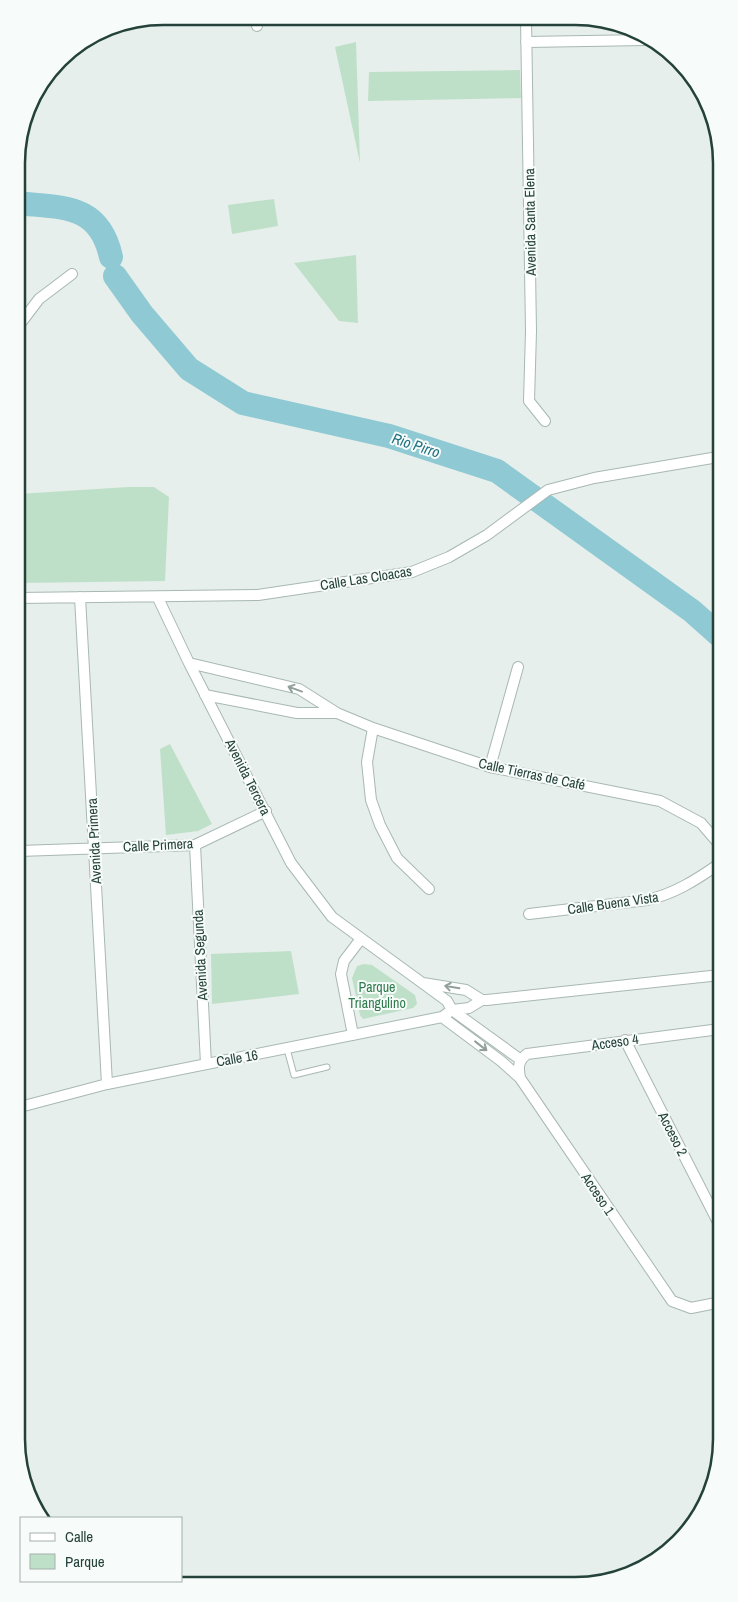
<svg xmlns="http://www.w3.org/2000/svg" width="738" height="1602" font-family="'Archivo Narrow',sans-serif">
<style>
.green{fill:#bfe0c8}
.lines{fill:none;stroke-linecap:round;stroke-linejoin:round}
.river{stroke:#8ec9d4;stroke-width:24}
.lane-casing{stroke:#a8b8b2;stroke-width:7}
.street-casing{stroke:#a8b8b2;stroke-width:12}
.lane{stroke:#fff;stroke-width:5}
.street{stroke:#fff;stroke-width:10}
.oneway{stroke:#92a09c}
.labels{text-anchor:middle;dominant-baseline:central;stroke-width:4;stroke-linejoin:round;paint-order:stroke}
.street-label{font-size:14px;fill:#24423a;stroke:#f7fbf9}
.park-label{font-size:14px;fill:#2d7a4b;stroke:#f7fbf9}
.water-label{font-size:15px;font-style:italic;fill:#1c6f80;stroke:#f7fbf9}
.rim{fill:none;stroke:#24423a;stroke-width:2.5}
</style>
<rect width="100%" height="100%" fill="#e6efeb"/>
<path class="green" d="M356,42l4,121 -25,-116z
M520,70l1,28 -153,3 1,-29z
M274,199l4,27 -46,8 -4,-29z
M356,255l2,68 -19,-2 -45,-58z
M128,487h26l15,10 -4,84 -147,2v-89z
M170,744l42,80 -14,7 -32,4 -6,-86z
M291,951l8,43 -87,10 -1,-50z
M364,964l8,1 43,30 2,9 -4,4 -50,11 -3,-4 -8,-37 5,-12z"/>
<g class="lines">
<path class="river" d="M17,203c45,5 82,0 94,54
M115,276l27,38 47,55 54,34 146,33 108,35 195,140 27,24"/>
<defs>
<path id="lane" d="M287,1049l7,26 33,-8"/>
<path id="street" d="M257,17v9
M526,19l5,312 -2,70 16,20
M526,42l120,-2
M17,328l22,-29 33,-25
M80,597l27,487
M18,598l240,-3 154,-23 37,-15 38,-22 61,-45 46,-12 124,-21
M158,598l31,65 102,200 41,54 115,84 5,9
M189,663l110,26 38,24 36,15 117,39 170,34 41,22 18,21
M205,695l92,18h39
M373,728l-6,34 4,38 9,25 17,33 32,31
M490,767l28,-100
M195,845l11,219
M19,851l176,-6 71,-34
M529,914l118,-14c27,-6 49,-20 72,-36
M423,983l43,7 16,10h5l233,-25
M452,1010l69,50
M452,1010l17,-2 13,-8
M442,1017l59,44 19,17
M720,1029l-193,25c-9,7 -9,13 -7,24l152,223 19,7 30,-6
M353,1035l-12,-61 3,-13 16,-21
M625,1040l96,188
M20,1107l87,-23 335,-67 10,-7"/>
</defs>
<use href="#lane" class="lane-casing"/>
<use href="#street" class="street-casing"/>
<use href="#lane" class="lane"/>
<use href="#street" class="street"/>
</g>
<defs><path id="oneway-shaft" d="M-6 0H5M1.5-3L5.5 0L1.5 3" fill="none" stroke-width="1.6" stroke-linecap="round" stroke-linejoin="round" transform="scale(1.25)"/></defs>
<g class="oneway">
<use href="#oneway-shaft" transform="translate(295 689) rotate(-160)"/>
<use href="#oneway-shaft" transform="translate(452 987) rotate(-171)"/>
<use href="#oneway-shaft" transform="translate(481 1046) rotate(38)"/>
</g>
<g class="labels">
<g class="street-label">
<text transform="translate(530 222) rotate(-91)">Avenida Santa Elena</text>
<text transform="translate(366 578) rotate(-9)">Calle Las Cloacas</text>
<text transform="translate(532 774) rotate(12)">Calle Tierras de Café</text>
<text transform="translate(248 777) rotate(63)">Avenida Tercera</text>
<text transform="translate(94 841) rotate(-93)">Avenida Primera</text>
<text transform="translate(158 845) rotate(-3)">Calle Primera</text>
<text transform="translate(613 903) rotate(-8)">Calle Buena Vista</text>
<text transform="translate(200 955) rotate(-93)">Avenida Segunda</text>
<text transform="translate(615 1042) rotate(-8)">Acceso 4</text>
<text transform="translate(237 1058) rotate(-10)">Calle 16</text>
<text transform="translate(673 1134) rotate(63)">Acceso 2</text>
<text transform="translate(598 1194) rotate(56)">Acceso 1</text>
</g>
<g class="park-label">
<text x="377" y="987">Parque<tspan x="377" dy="16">Triangulino</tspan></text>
</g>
<g class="water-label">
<text transform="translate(416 445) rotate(18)">Rio Pirro</text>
</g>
</g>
<path d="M0 0H738V1602H0ZM163 25H575A138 138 0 0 1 713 163V1439A138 138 0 0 1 575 1577H163A138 138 0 0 1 25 1439V163A138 138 0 0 1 163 25Z" fill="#f7fbf9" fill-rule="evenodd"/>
<path class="rim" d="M163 25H575A138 138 0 0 1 713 163V1439A138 138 0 0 1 575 1577H163A138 138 0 0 1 25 1439V163A138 138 0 0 1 163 25Z"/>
<rect x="20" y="1517" width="162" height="65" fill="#f7fbf9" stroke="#a3b1ad"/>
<rect x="30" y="1533" width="25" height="8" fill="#ffffff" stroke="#a3b1ad"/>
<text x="65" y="1542" font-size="15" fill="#24423a">Calle</text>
<rect x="30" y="1554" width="25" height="15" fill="#bfe0c8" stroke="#a3b1ad"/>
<text x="65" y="1567" font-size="15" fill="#24423a">Parque</text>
</svg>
